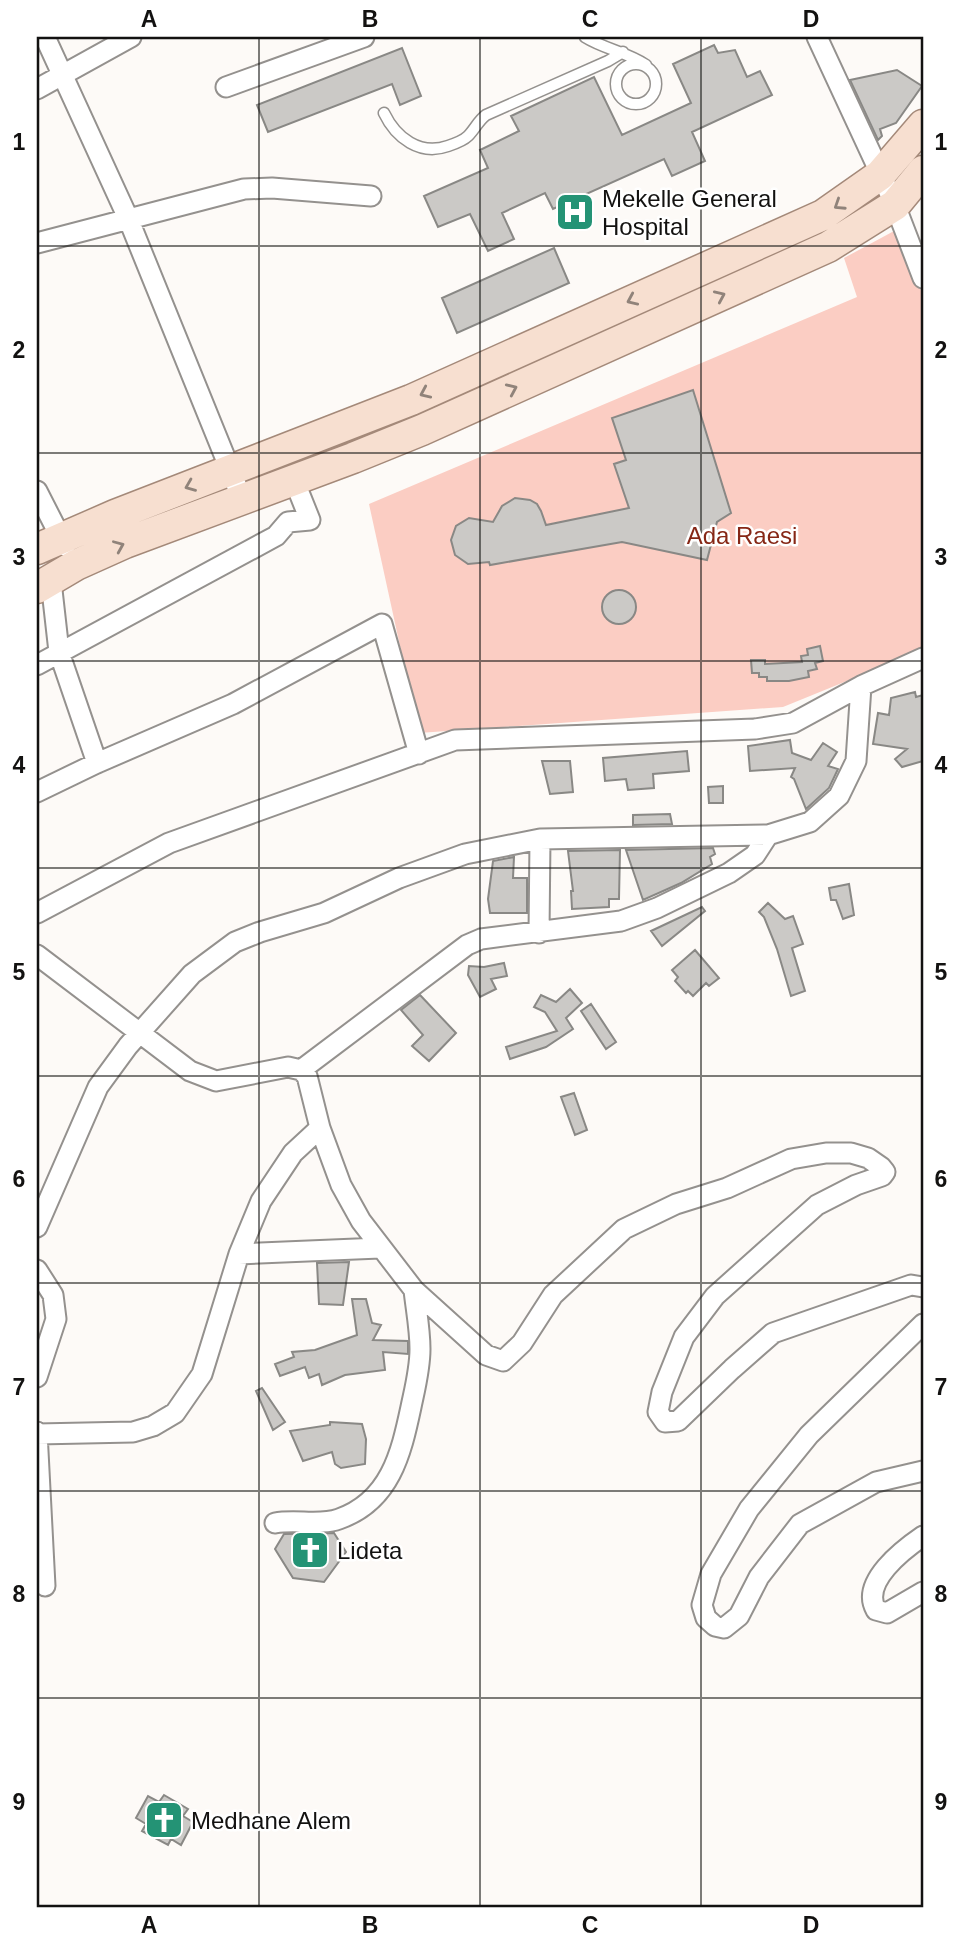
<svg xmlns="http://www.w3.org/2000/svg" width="960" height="1944" font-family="Arial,sans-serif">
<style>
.green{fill:#fbcdc3}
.building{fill:#cbc9c6;stroke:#898885;stroke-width:2}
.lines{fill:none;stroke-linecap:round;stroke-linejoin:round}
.lane-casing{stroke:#94918e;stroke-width:13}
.street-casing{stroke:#94918e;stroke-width:23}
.primary-casing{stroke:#a48979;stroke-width:33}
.lane{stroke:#fff;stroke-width:10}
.street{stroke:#fff;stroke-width:19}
.primary{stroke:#f7dfd0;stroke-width:30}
.oneway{stroke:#90837a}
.grid{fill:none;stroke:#131211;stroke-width:2;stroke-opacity:0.55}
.labels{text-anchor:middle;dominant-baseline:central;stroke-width:5;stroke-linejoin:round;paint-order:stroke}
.poi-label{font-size:24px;fill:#131211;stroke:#fff;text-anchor:start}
.park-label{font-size:24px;fill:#862716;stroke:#fff}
.neatline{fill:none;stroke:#131211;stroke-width:2.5}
.grid-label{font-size:23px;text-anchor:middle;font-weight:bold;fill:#131211}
</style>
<rect width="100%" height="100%" fill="#fdfaf7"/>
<path class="green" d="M894,231l29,64v355l-140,57 -364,26 -50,-229 488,-207 -13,-39z"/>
<path class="building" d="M714,45l4,8 17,-3 12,27 13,-6 12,24 -80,37 13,29 -33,15 -8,-17 -111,50 -8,-16 -43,20 12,26 -26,12 -18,-37 -32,13 -14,-31 64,-28 -8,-18 39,-19 -8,-15 83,-39 28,58 69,-32 -18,-39z
M402,48l19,48 -21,9 -8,-21 -124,48 -11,-27z
M897,70l25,16 -26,37 -16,6 2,7 -4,4 -28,-60z
M554,248l15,35 -112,50 -15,-35z
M693,390l38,123 -14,9 -10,38 -85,-18 -132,23 -1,-3 -21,2 -13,-9 -4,-15 5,-14 13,-8 24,4 9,-16 13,-8 15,2 7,4 4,7 5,14 83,-17 -15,-44 12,-4 -14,-42z
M602 607a17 17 0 1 1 34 0a17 17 0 1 1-34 0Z
M820,646l3,15 -8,2 2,6 -9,2 1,6 -20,4h-22v-4h-8v-4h-7l-1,-13h14v4l37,-2 -1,-6 7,-1 -1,-6z
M915,692l1,5 7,-2v66l-21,6 -7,-8 12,-10 -34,-5 5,-31 11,2 2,-17z
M790,740l2,13 19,7 12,-17 14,9 -9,14 10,3 -9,19 -23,21 -12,-30 -3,-2 4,-9 -45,3 -2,-25z
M687,751l2,20 -36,3 1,14 -26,2 -2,-11 -21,2 -2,-23z
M542,761h28l3,31 -23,2z
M723,786v17h-14l-1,-16z
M670,814l2,10 -39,1v-10z
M713,848l2,6 -5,3 2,7 -31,19 -38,17 -17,-50z
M620,850l-1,49h-10v8l-37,2 -1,-18h2l-5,-40z
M514,857l-1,21h14v35h-37l-2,-14 5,-38z
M849,884l5,31 -11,4 -7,-19h-5l-2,-12z
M768,903l17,16 8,-3 10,28 -11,4 13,43 -14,5 -14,-47 -13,-32 -5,-5z
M702,907l3,4 -43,35 -11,-15z
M695,950l24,28 -10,8 -3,-3 -13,13 -5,-5 -2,2 -11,-12 3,-4 -6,-7z
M504,963l3,13 -16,3 5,10 -16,8 -12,-22 1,-9 15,1z
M570,989l12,14 -16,15 7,11 -27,18 -36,12 -4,-12 51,-16 -12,-19 -11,-5 7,-12 15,7z
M420,995l36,38 -27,28 -17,-15 11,-11 -22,-25z
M591,1004l25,38 -10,7 -25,-38z
M574,1093l13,37 -12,5 -14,-38z
M349,1262l-6,43 -24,-1 -2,-41z
M352,1299h14l6,24 9,2 -8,15 35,1v13l-25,-2 2,18 -40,5 -23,10 -3,-11 -10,4 -4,-11 -25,9 -5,-12 19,-7 -2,-5 23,-2 42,-15z
M262,1388l23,34 -12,8 -17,-39z
M330,1422l32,2 4,15 -1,25 -24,4 -6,-4 -3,-12 -29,9 -13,-30 40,-6z
M334,1533l12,19 -22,30 -31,-4 -18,-29 9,-15z
M164,1795l24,14 -5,7 10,6 -12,23 -10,-6 -3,6 -26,-14 4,-7 -10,-6 12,-22 11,6z"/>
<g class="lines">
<defs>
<path id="lane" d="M585,37c19,12 42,15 61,28
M616 84a20 20 0 1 1 40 0a20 20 0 1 1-40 0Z
M384,113c12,25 36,43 64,33 6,-2 15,-5 20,-10 7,-7 10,-15 18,-21l122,-54 15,-9"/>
<path id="street" d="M45,37l83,181 114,281
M817,37l78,168 28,73
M226,87l138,-50
M37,89l94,-52
M37,243l207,-54 28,-1 99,8
M37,491l28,55
M51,581l8,71 38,111
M37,665l239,-129 12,-14 22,-2 -16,-40
M37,792l60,-29 136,-59 149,-80 37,130
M37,913l132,-70 286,-103 300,-11 38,-6 68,-37 62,-28
M539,933l1,-94
M37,955l153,116 26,10 72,-14 13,3 6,6 13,52 21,57 20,36 53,69 72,65 17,6 19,-18 31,-48 71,-66 52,-25 51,-16 64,-29 35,-6h25l17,5 13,9 4,5 -3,4 -26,9 -39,20 -102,91 -31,41 -22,55 -4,20 7,10 13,-1 54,-52 41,-36 138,-48 12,2
M301,1070l166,-125 14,-6 140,-18 36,-13 72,-35 26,-18 13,-20
M37,1227l61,-140 30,-41 64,-72 43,-32 25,-10 64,-19 75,-35 66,-24 75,-15 228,-4 42,-13 29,-26 17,-35 5,-75
M239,1254l141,-6
M37,1270l16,25 3,24 -19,58
M923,1324l-114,111 -60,74 -38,65 -9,31 4,13 9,8 9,2 15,-12 20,-39 41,-53 76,-42 47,-11
M37,1432l8,154
M37,1434l96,-2 20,-6 22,-13 27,-39 37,-120 22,-53 32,-48 27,-25
M275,1523c21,-4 45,3 64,-4 51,-18 62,-65 72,-112 4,-19 9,-38 9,-58 0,-20 -4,-40 -6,-59
M923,1536c-19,13 -63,46 -47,74l11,3 36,-21"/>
<path id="primary" d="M37,549l78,-34 296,-115 412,-185 57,-40 43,-50
M37,588l39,-23 49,-22 228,-85 69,-28 406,-183 67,-42 28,-34"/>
</defs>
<use href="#lane" class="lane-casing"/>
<use href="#street" class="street-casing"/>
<use href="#primary" class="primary-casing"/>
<use href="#lane" class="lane"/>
<use href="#street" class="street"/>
<use href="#primary" class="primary"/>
</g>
<defs><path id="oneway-chevron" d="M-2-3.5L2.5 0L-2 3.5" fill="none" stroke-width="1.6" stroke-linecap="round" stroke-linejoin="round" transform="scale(1.75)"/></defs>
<g class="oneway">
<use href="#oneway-chevron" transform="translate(839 205) rotate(147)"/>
<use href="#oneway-chevron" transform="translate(720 296) rotate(-24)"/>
<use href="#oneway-chevron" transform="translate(632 300) rotate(156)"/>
<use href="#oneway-chevron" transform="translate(512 389) rotate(-24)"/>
<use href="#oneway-chevron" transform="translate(425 393) rotate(156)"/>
<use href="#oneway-chevron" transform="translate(190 486) rotate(158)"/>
<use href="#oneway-chevron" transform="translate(119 546) rotate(-23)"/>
</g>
<path class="grid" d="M259,37v1870M480,37v1870M701,37v1870M37,246h886M37,453h886M37,661h886M37,868h886M37,1076h886M37,1283h886M37,1491h886M37,1698h886"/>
<defs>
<symbol id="hospital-square" viewBox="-11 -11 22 22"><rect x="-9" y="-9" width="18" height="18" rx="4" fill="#249375" stroke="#fff"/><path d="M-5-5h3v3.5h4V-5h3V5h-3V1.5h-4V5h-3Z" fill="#fff"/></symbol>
<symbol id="church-square" viewBox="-11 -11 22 22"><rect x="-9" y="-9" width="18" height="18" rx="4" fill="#249375" stroke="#fff"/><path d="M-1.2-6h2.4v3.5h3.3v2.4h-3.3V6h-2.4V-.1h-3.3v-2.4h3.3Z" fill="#fff"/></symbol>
</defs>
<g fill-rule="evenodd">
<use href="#hospital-square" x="553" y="190" width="44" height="44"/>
<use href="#church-square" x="288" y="1528" width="44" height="44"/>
<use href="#church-square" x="142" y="1798" width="44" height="44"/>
</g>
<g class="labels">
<g class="poi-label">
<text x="602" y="198">Mekelle General<tspan x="602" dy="28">Hospital</tspan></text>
<text x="337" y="1550">Lideta</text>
<text x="191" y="1820">Medhane Alem</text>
</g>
<g class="park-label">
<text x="742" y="535">Ada Raesi</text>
</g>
</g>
<rect width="960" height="1944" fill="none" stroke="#ffffff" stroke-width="77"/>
<rect x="38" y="38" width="884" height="1868" class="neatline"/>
<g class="grid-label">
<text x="149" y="27">A</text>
<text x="370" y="27">B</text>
<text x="590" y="27">C</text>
<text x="811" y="27">D</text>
<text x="19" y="150">1</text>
<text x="941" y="150">1</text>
<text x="19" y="358">2</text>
<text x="941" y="358">2</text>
<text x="19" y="565">3</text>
<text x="941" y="565">3</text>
<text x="19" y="773">4</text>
<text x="941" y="773">4</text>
<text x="19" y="980">5</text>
<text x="941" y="980">5</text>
<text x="19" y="1187">6</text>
<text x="941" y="1187">6</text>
<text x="19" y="1395">7</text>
<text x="941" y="1395">7</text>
<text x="19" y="1602">8</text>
<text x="941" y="1602">8</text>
<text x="19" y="1810">9</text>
<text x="941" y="1810">9</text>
<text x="149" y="1933">A</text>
<text x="370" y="1933">B</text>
<text x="590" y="1933">C</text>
<text x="811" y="1933">D</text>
</g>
</svg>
